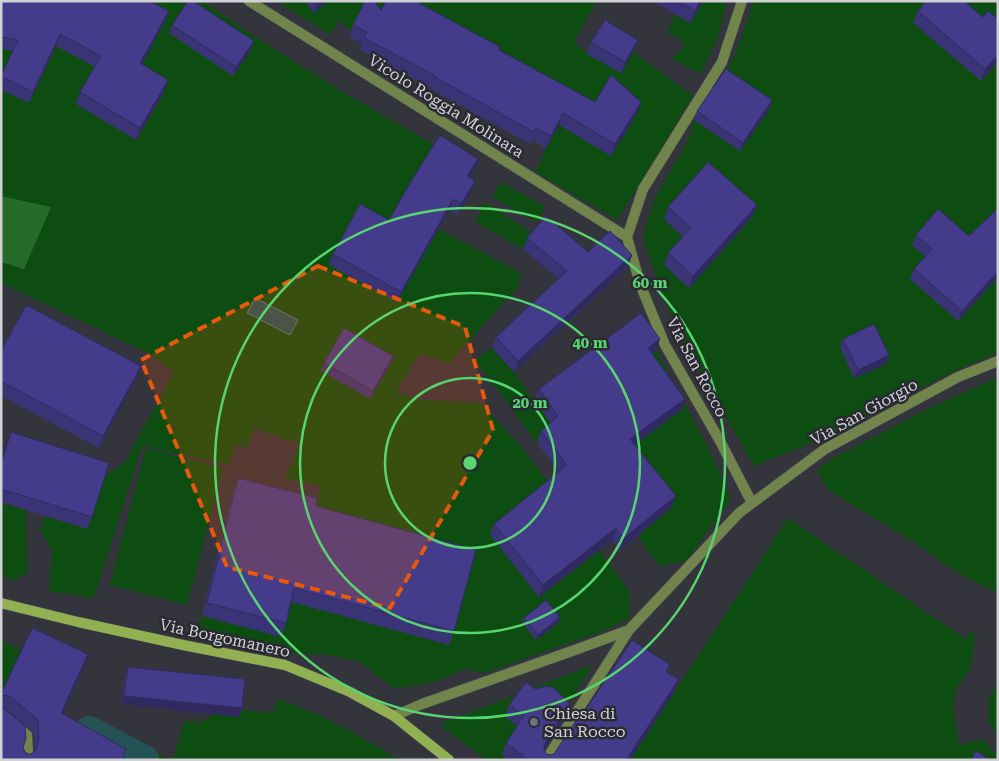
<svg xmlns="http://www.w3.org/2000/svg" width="999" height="761" font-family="'Roboto Serif',serif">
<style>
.green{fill:#0d4d12}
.forest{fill:#246c27}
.water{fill:#255355;stroke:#59797c}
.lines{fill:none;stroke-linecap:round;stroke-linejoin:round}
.canal{stroke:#255355;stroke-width:30}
.street-casing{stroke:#505058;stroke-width:11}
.secondary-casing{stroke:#505058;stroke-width:11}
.street{stroke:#70844b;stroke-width:10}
.secondary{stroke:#91b052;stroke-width:10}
.wall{fill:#3a3477;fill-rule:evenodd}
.shaded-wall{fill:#302a61}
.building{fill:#443c8a;stroke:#302a61}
.marked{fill:#e8590c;fill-opacity:0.2;stroke:#e8590c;stroke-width:4;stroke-dasharray:10 6;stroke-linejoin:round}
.ring{fill:none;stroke:#58d570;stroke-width:2.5}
.worship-dot{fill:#6b7280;stroke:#2a2a32;stroke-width:2}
.labels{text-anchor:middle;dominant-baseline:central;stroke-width:5;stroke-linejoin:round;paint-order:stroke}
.street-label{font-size:16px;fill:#d1d1d6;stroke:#2a2a32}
.poi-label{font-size:16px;fill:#d1d1d6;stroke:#2a2a32;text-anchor:start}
.centre{fill:#58d570;stroke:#2a2a32;stroke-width:2.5}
.ring-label{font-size:15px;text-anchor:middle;font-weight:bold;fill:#58d570;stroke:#2a2a32;stroke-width:5;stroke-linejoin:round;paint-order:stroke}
</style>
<rect width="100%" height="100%" fill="#34343c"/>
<path class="green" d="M1,1h201l49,33 95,60 90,52 -38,61 123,66 -3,14 -69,76 -30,-9 -23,39 25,7 60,3 43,47 105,140 1,28 -29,14 -117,41 -18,-4 -26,11 -24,6 -23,2 -34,-27 -33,-6 -39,-3 -92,-21 7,-15 78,20 9,-35 160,43 -136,-132 8,-26 -36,-8 15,-34 -45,-16 -9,20 -11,-4 -6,21 -87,-19 -48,152 -45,-7 3,-41 -12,-19 5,-15 80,-54 49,-90 -24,-18 -149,-71v-21l23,7 27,-62 -50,-11z
M276,1h112l-13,26 -23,4 -13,-11 -8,15z
M388,1h209l-23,41 13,11 13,-21 33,20 60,44 -76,124 -83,-49 5,-5 7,-18z
M703,1h24l-9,36 -17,37 -29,-15 14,-15 -18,-12 7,-18z
M754,1h244v351l-48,21 -131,67 -65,26 -73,-127 -24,-59 -14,-44 12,-38 34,-60 5,-18 29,-43 12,-22z
M500,182l45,24 -8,16 -45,-25z
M485,202l50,33 -12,14 -48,-27z
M492,348l22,24 40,56 -17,15 -62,-83z
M656,350l54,101 21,48 -45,62 -27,5 -19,-26v-7l31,-26 -45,-56 54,-40 -68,-28z
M998,377v214h-5l-33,-17 -51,-35 -81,-49 -11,-20 14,-11 101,-52z
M146,448l77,20 -36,137 -77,-20z
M1,503l25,7 1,63 -12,7 -14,-4z
M788,518l176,120 11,-8 -1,17 -5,24 -12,16 -4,20 6,38 24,-6 10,12 5,2v7h-368z
M1,640l21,11 -21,51z
M593,665l-61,95h-45l-43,-31 -2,-6z
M998,684v53l-10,-16 1,-24z
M278,699c44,15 82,37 122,61h-228l13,-39 18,1 10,-8 27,-5 33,4z
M125,736l45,24h-40l-11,-7z"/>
<path class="forest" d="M1,196l50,11 -27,62 -23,-7z"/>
<path class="water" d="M255,298l43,22 -8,15 -43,-22z"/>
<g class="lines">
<path class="canal" d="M89,731l55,29"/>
<defs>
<path id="street" d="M249,1l378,236
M742,1l-20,61 -79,127 -16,48 13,47 25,61 55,96 32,62
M1,714l26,21 1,17 -3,8
M394,716l28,-12 153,-54 54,-20
M546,760l83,-130 110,-117 86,-64 133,-72 40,-16"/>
<path id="secondary" d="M1,603l77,19 105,23 102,20 65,27 44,24 55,44"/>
</defs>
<use href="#street" class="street-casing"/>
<use href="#secondary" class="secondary-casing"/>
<use href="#street" class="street"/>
<use href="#secondary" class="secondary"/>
</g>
<path class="wall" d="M1,1l163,22 -22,41 22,28 -28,48 -60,-36 4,-12 15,-25 -39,-21 -27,57 -28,-13v-15l12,-24 -12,-2z
M305,1h23l-14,12z
M657,1h46l-13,22 -34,-20z
M381,10l118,40 96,52 42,12 -26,42 -52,-31 -13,23 -14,-8 -2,4 -101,-56v-1l-69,-37 2,-7 -13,-6 4,-12z
M918,11l80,8v43l-17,19 -68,-58z
M172,25l79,24 -18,27 -64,-43z
M591,42l42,10 -12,21 -34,-19z
M772,100l-3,9 -29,42 -46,-31 3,-9z
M475,169l-6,8 2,15 -14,23 -8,-5 -52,92 -68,-37 4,-11 56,-34z
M668,207l84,10 -63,71 -25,-23 4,-12 15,-16 -19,-18z
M998,208v69l-40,44 -48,-42 4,-10 11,-13 -13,-11 4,-10 53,1z
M527,238l61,14 44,3 -4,11 -114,106 -22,-24 4,-11 63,-58 -36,-30z
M660,339l-4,11 -4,3 33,46 -4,11 -47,35 42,51 -5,12 -51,42 -8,-10 -73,57 -49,-62 4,-11 65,-52 -22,-29 4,-12 10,-8 -17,-23 5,-11z
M843,339l46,16 -3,9 -32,14 -14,-31z
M1,351l140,15 -5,12 -37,70 -98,-52z
M393,356l-3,9 -20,34 -49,-28 3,-8z
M11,433l81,84 -5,12 -86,-27v-40z
M238,478l78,28 138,125 -5,14 -158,-43 -5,21 -5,14 -79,-21 31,-124z
M524,618l35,4 -23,18 -14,-18z
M88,654l-4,13 -22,47 64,35 -125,11v-66zM5,708l28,24 2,19 -4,3h-3l-3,-2z
M128,667l114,41 -3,9 -118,-13 4,-29z
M667,673l8,18 -45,69h-122l-6,-5 4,-12 12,-17 -13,-9 4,-12 57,11 -22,34 2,4 4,1 4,-1 28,-39z"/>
<path class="shaded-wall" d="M321,1h7l-14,12 3,-9z
M700,1h3l-13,22 5,-12z
M169,11l-5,12 -28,52 4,-12z
M60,34l-4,12 -27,57 4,-11z
M638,40l-5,12 -12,21 4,-11z
M254,41l-3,8 -18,27 3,-9z
M998,55v7l-17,19 4,-12z
M168,80l-4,12 -28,48 4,-12z
M772,100l-3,9 -29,42 3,-8z
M641,102l-4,12 -26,42 4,-12z
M563,113l-4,12 -13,23 5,-12z
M478,159l-3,10 -11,18 3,-11z
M475,181l-4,11 -14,23 4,-11z
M453,199l-4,11 -52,92 4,-10z
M757,205l-5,12 -63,71 4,-12z
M632,255l-4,11 -114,106 4,-11z
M998,271v6l-40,44 4,-10z
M660,339l-4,11 -13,9 5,-11z
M889,355l-3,9 -32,14 4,-8z
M393,356l-3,9 -20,34 3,-8z
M141,366l-5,12 -37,70 4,-12z
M685,399l-4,11 -55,41 4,-12z
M676,496l-5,12 -51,42 4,-12z
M616,528l-4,12 -73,57 4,-12z
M560,617l-1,5 -23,18 2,-5z
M88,654l-4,13 -28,59 5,-13z
M679,679l-4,12 -45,69h-4z
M124,696l118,12 -3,9 -118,-13z
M570,704l-4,12 -26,41 4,-12z"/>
<path class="building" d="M1,1h149l19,10 -29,52 28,17 -28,48 -60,-36 21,-36 -41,-22 -27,58 -32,-16 17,-36 -17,-3z
M188,1h5l61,40 -18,26 -64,-42z
M315,1h6l-4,3z
M365,1h9l7,9 5,-9h29l85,46 -1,3 96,52 16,-27 30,27 -26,42 -52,-31 -12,23 -15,-8 -2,4 -101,-56 1,-1 -70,-37 3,-6 -14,-7z
M679,1h21l-5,10z
M926,1h38l19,16 5,-6 10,8v36l-13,14 -67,-58z
M605,20l33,20 -13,22 -34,-20z
M726,69l46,31 -29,43 -46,-32z
M440,135l38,24 -11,17 8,5 -14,23 -8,-5 -52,93 -68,-38 27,-50 29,16 21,-37z
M708,162l49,43 -64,71 -25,-23 23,-25 -23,-21z
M998,208v63l-36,40 -48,-42 18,-20 -16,-14 22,-26 31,27z
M546,216l42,36 22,-21 22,24 -114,106 -22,-24 71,-66 -40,-33z
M26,305l115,61 -38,70 -102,-55v-30z
M641,313l19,26 -12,9 37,51 -55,40 46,57 -52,42 -8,-10 -73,57 -49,-61 73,-59 -26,-34 17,-15 -19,-27z
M874,324l15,31 -31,15 -15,-31z
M344,328l49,28 -20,35 -49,-28z
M11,432l98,31 -17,54 -91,-28v-25z
M238,478l79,20 -1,8 160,44 -22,81 -160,-43 -8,35 -79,-20z
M546,600l14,17 -22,18 -14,-17z
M32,628l56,26 -27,59 65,36 -4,11h-121v-54l24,20 1,12 -3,10 2,4 3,2h3l5,-4 3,-11 -1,-19 -28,-24 -6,-1 -3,1v-2z
M632,640l38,25 -4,7 13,7 -53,81h-97l-23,-17 18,-28 -15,-10 17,-23 9,7 12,-3 7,2 16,16 -26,41v3l2,6 4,1 4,-1 27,-41 1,2z
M128,667l117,12 -3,29 -118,-12z
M976,751l15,9h-20z"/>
<path class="marked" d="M318,266l147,61 28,103 -103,178 -163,-41 -86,-207z"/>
<g class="ring">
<circle cx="470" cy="463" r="85"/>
<circle cx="470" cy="463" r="170"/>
<circle cx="470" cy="463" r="255"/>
</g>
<circle class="worship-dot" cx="534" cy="722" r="5"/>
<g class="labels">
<g class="street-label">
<text transform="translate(446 106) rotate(32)">Vicolo Roggia Molinara</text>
<text transform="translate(697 367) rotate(62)">Via San Rocco</text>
<text transform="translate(864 412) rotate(-29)">Via San Giorgio</text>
<text transform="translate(225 638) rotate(12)">Via Borgomanero</text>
</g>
<g class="poi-label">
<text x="544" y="713">Chiesa di<tspan x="544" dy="18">San Rocco</tspan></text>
</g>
</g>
<circle cx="470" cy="463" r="8" class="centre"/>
<g class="ring-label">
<text x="650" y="288">60 m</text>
<text x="590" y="348">40 m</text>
<text x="530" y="408">20 m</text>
</g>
<rect width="999" height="761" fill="none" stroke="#d1d1d6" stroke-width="5"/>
</svg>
